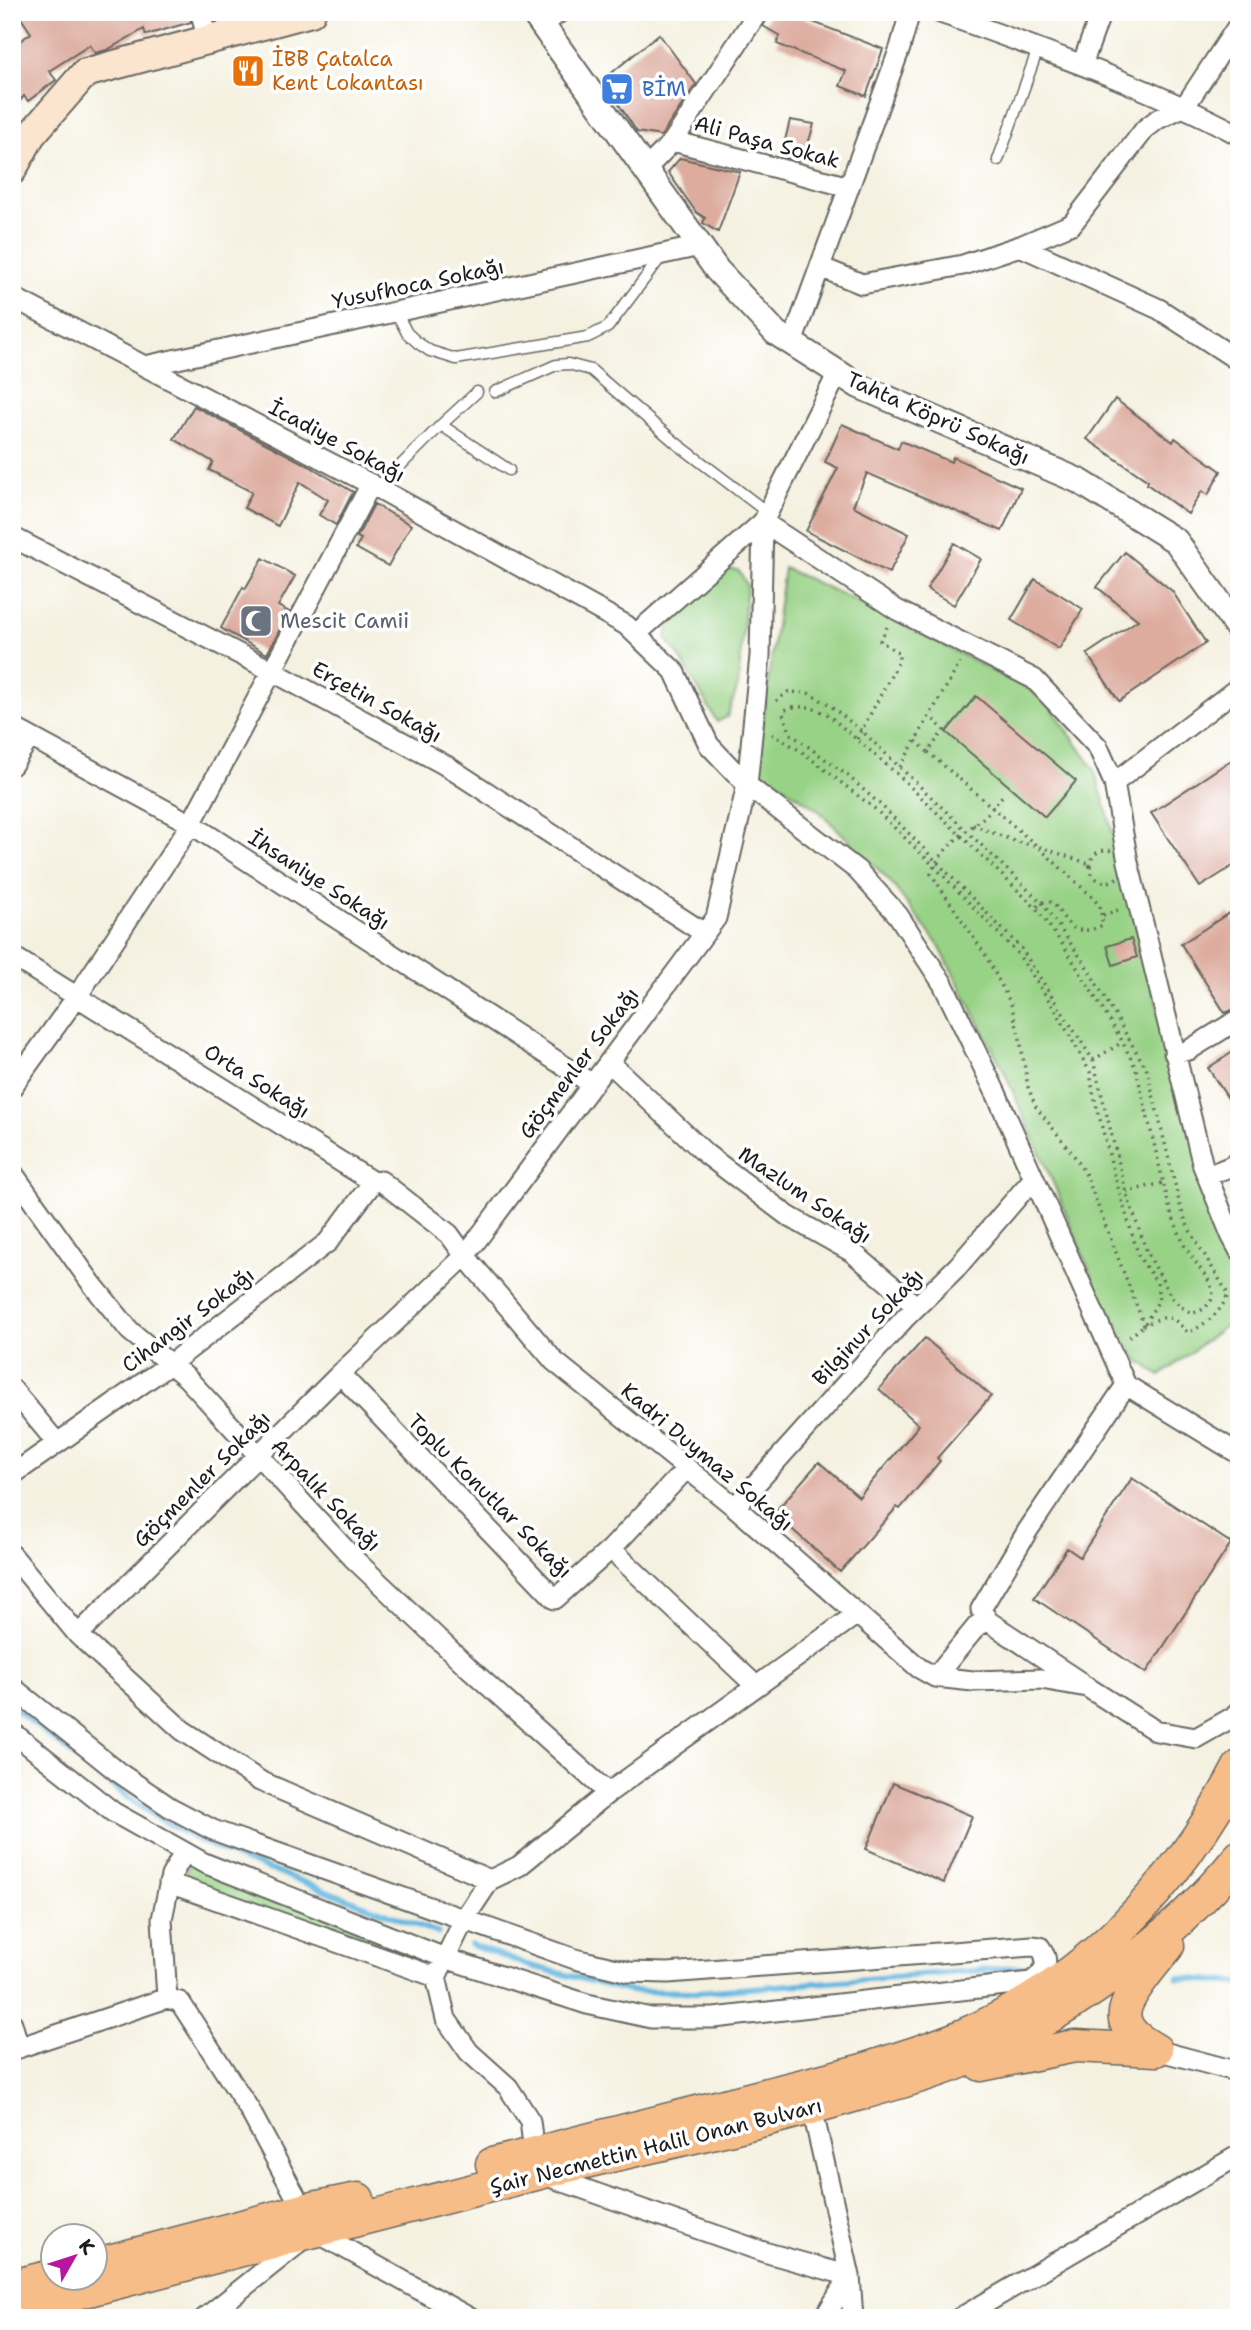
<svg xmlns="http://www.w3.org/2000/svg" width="1251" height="2330" font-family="'Shantell Sans',sans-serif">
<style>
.green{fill:#98d286;stroke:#5a7751;stroke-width:2}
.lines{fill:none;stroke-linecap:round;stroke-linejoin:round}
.stream{stroke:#64b7e0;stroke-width:6}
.building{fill:#ddac9f}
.service-casing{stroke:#686761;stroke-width:13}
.minor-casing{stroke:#686761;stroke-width:23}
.tertiary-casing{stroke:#686761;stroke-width:28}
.secondary-casing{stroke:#686761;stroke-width:32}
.primary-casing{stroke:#686761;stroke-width:35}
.path{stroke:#686761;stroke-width:3.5;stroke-dasharray:2 5;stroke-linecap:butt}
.service{stroke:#fff;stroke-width:10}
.minor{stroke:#fff;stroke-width:19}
.tertiary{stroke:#fff;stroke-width:24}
.secondary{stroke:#fce5cf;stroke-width:28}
.primary{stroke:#f7bd88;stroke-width:32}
.labels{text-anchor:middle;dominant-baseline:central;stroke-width:7;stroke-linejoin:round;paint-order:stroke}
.food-label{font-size:21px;fill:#c56008;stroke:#fff;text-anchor:start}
.shop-label{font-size:21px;fill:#366cbe;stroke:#fff;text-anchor:start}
.street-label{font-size:21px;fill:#1c1c1c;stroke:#fff}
.worship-label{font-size:21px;fill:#5b616d;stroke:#fff;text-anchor:start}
</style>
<rect width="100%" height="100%" fill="#fff"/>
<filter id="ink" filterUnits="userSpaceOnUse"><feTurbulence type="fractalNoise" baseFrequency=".0143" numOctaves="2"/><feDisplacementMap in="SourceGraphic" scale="14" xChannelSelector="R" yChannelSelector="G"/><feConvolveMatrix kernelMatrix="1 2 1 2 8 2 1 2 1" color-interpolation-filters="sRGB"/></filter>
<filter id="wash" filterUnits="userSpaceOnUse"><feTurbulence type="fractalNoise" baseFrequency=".00686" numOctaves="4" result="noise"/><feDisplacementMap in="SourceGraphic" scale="28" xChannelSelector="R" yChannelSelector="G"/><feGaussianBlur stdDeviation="1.57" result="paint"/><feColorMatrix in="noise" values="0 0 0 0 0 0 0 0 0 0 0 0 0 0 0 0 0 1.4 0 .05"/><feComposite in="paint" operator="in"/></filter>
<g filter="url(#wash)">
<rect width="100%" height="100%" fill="#f5f1e1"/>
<path class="green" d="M784,568l79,36 181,93 50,72 12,39 52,200 75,243 6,11v53l-79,61 -23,-17 -26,-36 -56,-136 -52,-118 -64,-123 -50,-66 -71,-70 -62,-42z
M730,569l9,2 8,14 -9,101 -11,31 -10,5 -37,-65 -14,-19 5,-22 44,-41z
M190,1862l236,92 -4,15 -241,-88z"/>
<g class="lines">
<path class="stream" d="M12,1706l107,85 39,27 34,19 42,19 204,77
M471,1945l56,20 103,26 69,1 324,-25
M1178,1978l61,5"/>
</g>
<g id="blocks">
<path class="building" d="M17,12h172l2,10 -45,13 -2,-6 -37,21 -12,3 -5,-8 -41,26 7,9 -28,21 -4,-5 -12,14v-63l19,-14z
M771,12h16l96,37 -17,47 -26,-10 6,-15 -69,-27 3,-8 -17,-10z
M659,34l37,50 -35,52 -24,-4 -34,-52z
M790,120l24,4 -11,37 -22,-4z
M680,158l60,14 -22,60 -15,-9 2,-5 -9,-6 -28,-40z
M1115,399l58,43 2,-4 46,33 -13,24 -6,-4 -14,23 -41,-30 1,-3 -61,-42z
M194,406l115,60 44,26 -17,33 -17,-10 9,-15 -28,-18 -22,44 -34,-18 8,-16 -43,-22 4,-8 -39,-23z
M842,424l56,25 3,-8 50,21 2,-5 68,31 -19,43 -135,-58 -14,33 56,28 -20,39 -83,-42 32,-63 -13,-6z
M374,504l37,21 -23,41 -32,-18 5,-9 -4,-2z
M954,543l27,16 -27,46 -27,-16z
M1125,552l47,39 34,52 -87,58 -32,-47 51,-34 -41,-33z
M263,558l32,18 -17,30 11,6 -22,42 -46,-26 22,-41 2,2z
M1035,579l48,30 -24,40 -48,-29z
M976,696l100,85 -31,36 -99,-85z
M1239,755v107l-39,25 -49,-74z
M1229,913l10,16v78l-14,6 -44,-69z
M1131,939l6,18 -24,8 -6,-19z
M1239,1048v67l-31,-47z
M925,1338l66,58 -54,62 3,3 -40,48 -3,-2 -57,65 -66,-59 45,-51 40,35 60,-72 -40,-36z
M1132,1478l99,65 -85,130 -112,-75 33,-50 13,9z
M893,1783l79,33 -28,67 -78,-34z"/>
</g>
</g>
<g filter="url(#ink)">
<use href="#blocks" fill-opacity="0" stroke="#686761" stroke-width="2"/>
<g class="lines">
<defs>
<path id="service" d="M998,160l40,-111
M396,312l11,21 11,10 12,8 26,8 132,-22 20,-10 53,-70
M495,392l61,-27 12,-1 23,6 85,73 92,70
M441,425l68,45
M378,488l63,-63 36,-33"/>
<path id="minor" d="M201,12l6,28
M938,12c101,37 205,72 301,123
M542,25l18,-13
M1082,65l19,-53
M673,141l176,46
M645,170l28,-29 85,-129
M1020,246l139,63 80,52
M820,267l42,17 101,-19 57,-19 52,-22 73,-95 13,-10 27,-13 54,-82
M12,297l366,191 248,137 48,46 35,74 38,40 110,85 41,45 45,69 53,109 130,292 113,69
M792,343l108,-295 10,-36
M145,366l555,-120
M763,522l134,88 137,69 64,68 16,36 14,79 75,304 28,69 8,15
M12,537l260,134 173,94 259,168
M636,634l127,-112
M12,727l179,97 401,260
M12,765l18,-28
M1114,783l125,-96
M12,956l361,226 8,-1 68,53 16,22 89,105 181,146 184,161 16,9 38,4 68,-2 46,8 69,44 40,7 37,-21 6,-6
M1174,1053l15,-3 50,-31
M609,1062l97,92 82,62 64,36 64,54
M12,1087l66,-92 113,-171 180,-340
M12,1172l80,112 38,47 57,47 166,180 117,111 138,124
M1207,1176l25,-10 7,-6
M340,1374l215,225 56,-50 76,-81
M12,1389l45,54
M12,1475l158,-111 158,-122 45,-60
M735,1507l170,-189 53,-52 75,-87
M611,1549l145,137
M12,1555l66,80 104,95 78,51 230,99 29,-14 89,-73 249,-179
M78,1635l262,-261 125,-118 251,-338 31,-133 13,-129 3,-134 75,-149
M935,1677l42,-51 11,-5
M1080,1682l-92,-61 -7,-12 47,-79 98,-145
M12,1687l106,85 53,36 42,22 362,129 54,13 39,1 364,-27 8,1c11,15 5,26 -9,35l-317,36h-63l-64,-14 -142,-46 -241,-95 -91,-51 -101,-80
M490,1880l-24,36 -30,61 10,42 23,33 39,35 22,34 4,31
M169,1883l267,94
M167,1998l-5,-79 9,-43 13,-23
M12,2023l7,25
M12,2050l155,-52 13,4 69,107 54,101
M1156,2050l83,22
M812,2108l38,168 3,42
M544,2175l220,77 86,24 -26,42
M205,2318l109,-87 156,87
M960,2318l279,-163"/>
<path id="tertiary" d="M533,12l184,258 59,63 83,53 220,95 97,60 63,89"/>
<path id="secondary" d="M12,170l19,-35 54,-62 226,-61"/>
<path id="primary" d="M1156,2050c-12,-7 -27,-15 -31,-30 -5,-20 31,-58 43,-74
M981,2065l94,-19 81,4
M492,2164l371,-94c32,-11 65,-20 96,-33 125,-53 218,-150 280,-270
M94,2265l209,-55 55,-11
M12,2286l40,-10
M12,2310c175,-46 349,-91 524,-136 108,-27 218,-48 324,-80 36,-11 74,-20 108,-35 103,-46 200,-115 271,-202"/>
</defs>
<use href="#service" class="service-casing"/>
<use href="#minor" class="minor-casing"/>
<use href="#tertiary" class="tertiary-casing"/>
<use href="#secondary" class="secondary-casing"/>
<use href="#primary" class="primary-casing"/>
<path class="path" d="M776,701l12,-9 20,1 20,11 35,28 180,172 42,60 62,106 34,139 8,20 39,65c-7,19 -22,30 -40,39 -18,-20 -21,-18 -44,-8l-58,-150 -13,-21 -37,-47 -8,-20 -8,-48 -9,-35 -25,-48 -55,-82c6,-20 30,-40 47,-52 10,-7 18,-19 26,-28
M793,707h17l17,7 69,59 140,135 27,37 58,94 15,30 34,141 15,37 24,34 4,11 -2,9 -6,7 -7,4 -6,1 -11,-6 -9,-9 -25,-46 -21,-60 -33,-132 -72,-112 -138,-141 -35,-31 -57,-42 -8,-20 2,-4z
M772,734l29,17 74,58 59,57 84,88 38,57 34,61 3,20 21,82 25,83 18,26 2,17 -15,25 -18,15
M857,739l42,-78v-8l-19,-12 7,-14
M916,741l12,11 16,-22 -14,-14
M928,752l109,94 53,49 10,11 3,19c-9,4 -19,8 -29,3 -15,-7 -19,-41 -38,-20
M900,767l60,-104
M973,825l44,17 20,4 53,18
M1090 866a16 16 0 1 1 32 0a16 16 0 1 1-32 0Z
M1103,915l15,-5
M1093,1060l30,-18
M1126,1192l37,-9"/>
<use href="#service" class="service"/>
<use href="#minor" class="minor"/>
<use href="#tertiary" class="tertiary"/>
<use href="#secondary" class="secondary"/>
<use href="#primary" class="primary"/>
</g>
</g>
<defs>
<symbol id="restaurant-square" viewBox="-11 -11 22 22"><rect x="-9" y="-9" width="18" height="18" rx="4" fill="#e8710a" stroke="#fff"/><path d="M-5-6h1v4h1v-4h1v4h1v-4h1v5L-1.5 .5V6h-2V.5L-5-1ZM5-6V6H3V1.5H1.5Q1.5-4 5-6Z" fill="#fff"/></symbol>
<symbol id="supermarket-square" viewBox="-11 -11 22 22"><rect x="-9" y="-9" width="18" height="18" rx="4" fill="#3f7fe0" stroke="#fff"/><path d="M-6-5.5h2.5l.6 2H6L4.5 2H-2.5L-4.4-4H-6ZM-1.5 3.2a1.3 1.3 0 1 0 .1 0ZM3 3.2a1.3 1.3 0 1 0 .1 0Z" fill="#fff"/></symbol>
<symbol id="mosque-square" viewBox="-11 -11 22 22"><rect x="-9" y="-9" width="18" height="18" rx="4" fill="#6b7280" stroke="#fff"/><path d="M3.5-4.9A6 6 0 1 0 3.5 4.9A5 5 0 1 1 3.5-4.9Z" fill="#fff"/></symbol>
</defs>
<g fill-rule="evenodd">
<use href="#restaurant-square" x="229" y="52" width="38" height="38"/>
<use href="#supermarket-square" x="598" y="70" width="38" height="38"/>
<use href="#mosque-square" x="237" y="602" width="38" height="38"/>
</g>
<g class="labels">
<g class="food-label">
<text x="272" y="59">İBB Çatalca<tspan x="272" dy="24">Kent Lokantası</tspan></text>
</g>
<g class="shop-label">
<text x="642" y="89">BİM</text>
</g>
<g class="street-label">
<text transform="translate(767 142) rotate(15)">Ali Paşa Sokak</text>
<text transform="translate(418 284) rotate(-12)">Yusufhoca Sokağı</text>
<text transform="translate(938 418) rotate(24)">Tahta Köprü Sokağı</text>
<text transform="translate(337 441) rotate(28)">İcadiye Sokağı</text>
<text transform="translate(377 702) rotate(29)">Erçetin Sokağı</text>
<text transform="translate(319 880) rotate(33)">İhsaniye Sokağı</text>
<text transform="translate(579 1063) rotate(-53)">Göçmenler Sokağı</text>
<text transform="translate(257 1081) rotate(32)">Orta Sokağı</text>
<text transform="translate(805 1195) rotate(34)">Mazlum Sokağı</text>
<text transform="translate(188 1320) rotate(-37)">Cihangir Sokağı</text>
<text transform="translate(868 1327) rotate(-47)">Bilginur Sokağı</text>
<text transform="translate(707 1457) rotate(40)">Kadri Duymaz Sokağı</text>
<text transform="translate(202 1479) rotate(-45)">Göçmenler Sokağı</text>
<text transform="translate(326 1495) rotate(46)">Arpalık Sokağı</text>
<text transform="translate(490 1496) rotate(45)">Toplu Konutlar Sokağı</text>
<text transform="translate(656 2146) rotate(-14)">Şair Necmettin Halil Onan Bulvarı</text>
</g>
<g class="worship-label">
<text x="280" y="621">Mescit Camii</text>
</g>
</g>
<rect width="1251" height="2330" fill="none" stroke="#fff" stroke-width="42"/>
<g transform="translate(74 2257) rotate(51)"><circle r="33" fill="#ffffff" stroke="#a4a4a4" stroke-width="2"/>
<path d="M0-5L12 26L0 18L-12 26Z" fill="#b5179e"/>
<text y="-10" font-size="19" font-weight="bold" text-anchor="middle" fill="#1c1c1c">K</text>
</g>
</svg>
